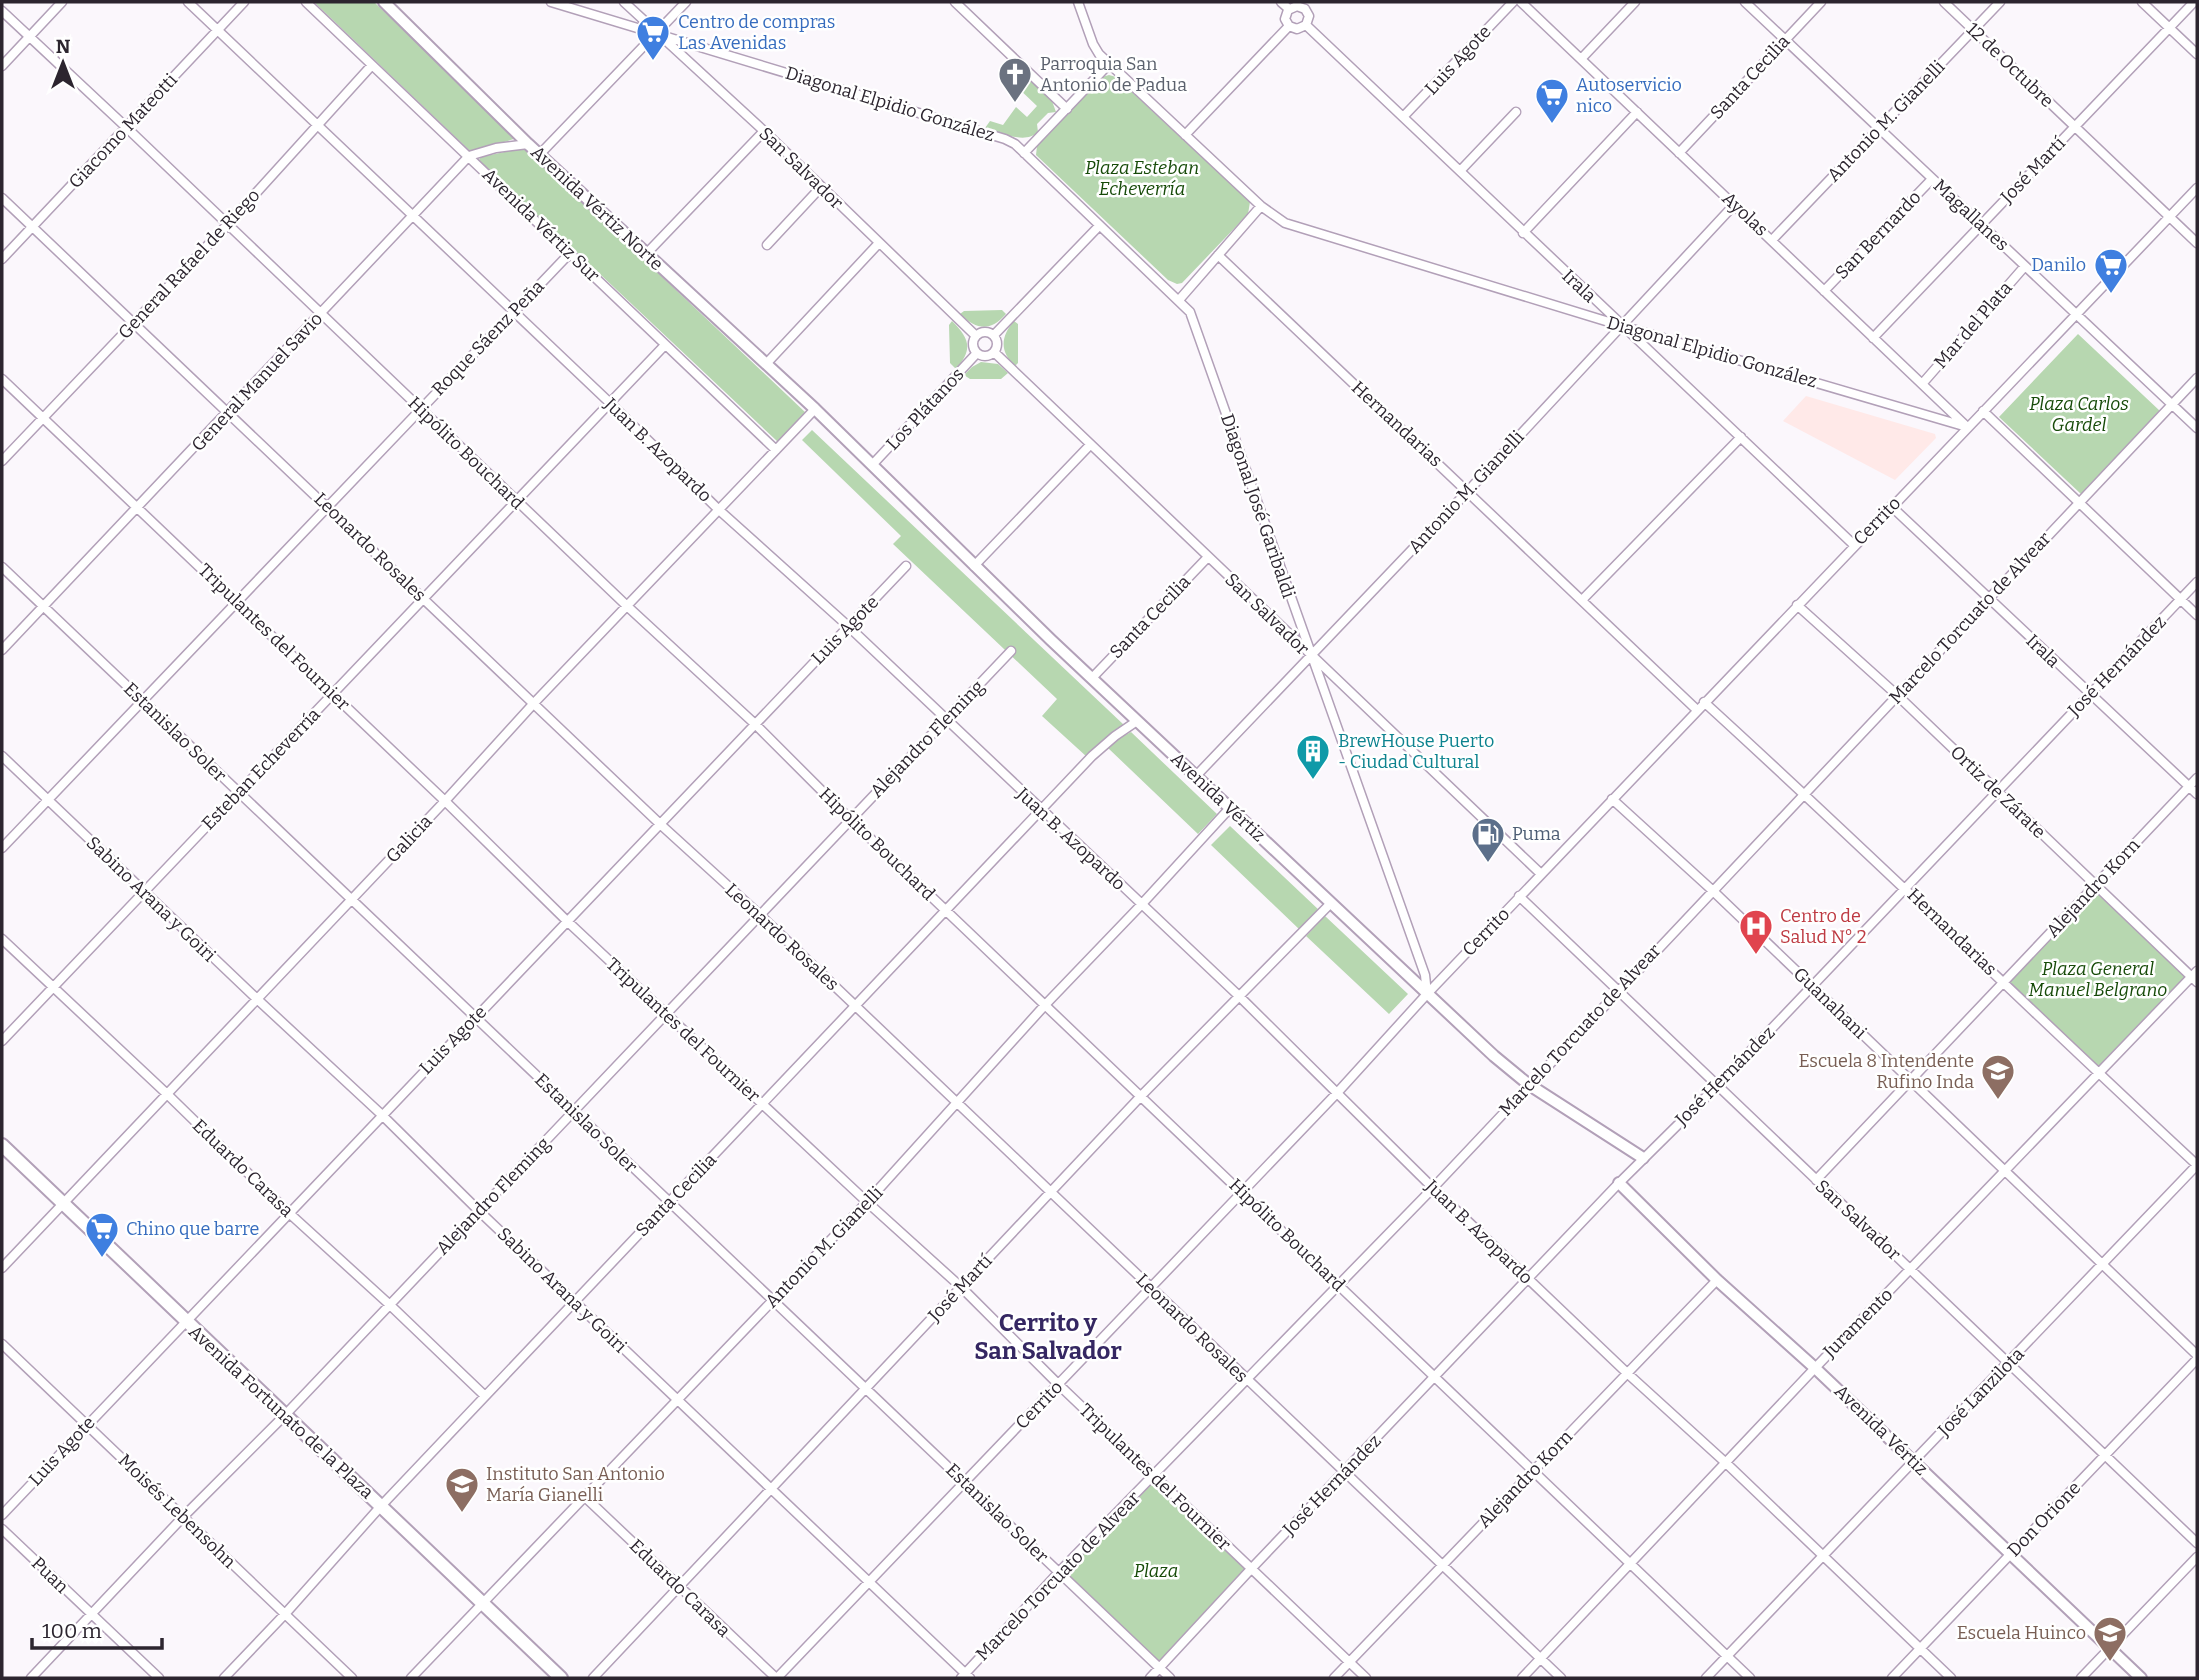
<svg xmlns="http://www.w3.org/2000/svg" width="2199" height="1680" font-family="Bitter,serif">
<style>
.industrial{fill:#ffe9e8}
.green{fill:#b7d7b0}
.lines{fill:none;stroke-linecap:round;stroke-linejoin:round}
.minor-casing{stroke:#b2a0b8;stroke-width:11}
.tertiary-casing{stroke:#b2a0b8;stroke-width:14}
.secondary-casing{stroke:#b2a0b8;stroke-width:16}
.minor{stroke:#fff;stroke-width:8}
.tertiary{stroke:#fff;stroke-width:10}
.secondary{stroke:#fff;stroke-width:12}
.labels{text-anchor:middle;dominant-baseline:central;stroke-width:5;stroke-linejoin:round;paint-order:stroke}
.shop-label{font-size:18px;fill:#366cbe;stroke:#fff;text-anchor:start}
.street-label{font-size:18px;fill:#2c252f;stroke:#fff}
.worship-label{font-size:18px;fill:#5b616d;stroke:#fff;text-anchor:start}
.park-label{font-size:18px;font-style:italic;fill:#164a08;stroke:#fff}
.culture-label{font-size:18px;fill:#0d838f;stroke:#fff;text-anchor:start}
.service-label{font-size:18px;fill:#4e5e75;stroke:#fff;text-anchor:start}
.health-label{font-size:18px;fill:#be3a42;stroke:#fff;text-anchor:start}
.education-label{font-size:18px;fill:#785e54;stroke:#fff;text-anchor:end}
.district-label{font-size:24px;font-weight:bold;fill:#352762;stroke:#fff}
</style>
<rect width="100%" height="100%" fill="#fbf7fc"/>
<path class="industrial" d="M1806,396l129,38 1,4 -41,42 -112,-59z"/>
<path class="green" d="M314,2h60l143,136 -46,14z
M1024,75l28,26 4,11 -8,1 -11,11 1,8c-13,13 -38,0 -53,-4l5,-7 13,4 13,-18 11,10 10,-11 -22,-21z
M1109,75l7,2 134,125 -2,12 -66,69 -5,1 -9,-4 -132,-125 1,-9 65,-69z
M523,148l4,1 279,264 -28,29 -299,-282 2,-3z
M1002,310l4,4c-16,18 -29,16 -46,0l4,-3z
M952,321c18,18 21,28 4,48l-6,-6 -1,-38z
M1014,321l4,3v39l-3,3c-16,-15 -14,-30 -1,-45z
M2078,334l82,77 -79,83 -82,-77z
M981,362l17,2 10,9 -7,6h-31l-6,-4 8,-8z
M812,430l312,295 -37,32 -45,-41 15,-17 -164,-155 8,-8 -99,-96z
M1131,732l86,82 -19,20 -90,-86 10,-9z
M1230,826l90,85 -20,19 -89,-85z
M2096,885l95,92 -93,97 -94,-92z
M1325,916l83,78 -19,20 -83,-78z
M1155,1476l96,93 -91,99 -101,-96z"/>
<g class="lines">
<defs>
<path id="minor" d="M188,2l422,401 109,107 129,116 392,371 193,191 194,185 99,90 225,215
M306,2l470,448
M551,2l454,137 10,5 175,168 235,663 2,19
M624,2l140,129 212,205
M955,2l112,107
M1078,2l15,42 6,10 162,152 24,17 337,103 345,101
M1281,2l8,7
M1521,2l444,423
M1745,2l452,426
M1944,2l253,241
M2142,2l55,52
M2,11l125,117 500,478 128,118 96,96 899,858
M1306,25l548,520
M1289,26l-4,-7 3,-9 9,-4 8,3
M1289,26l8,3 9,-4 3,-9 -4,-7
M1581,59l54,-57
M2,66l60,-64
M1403,117l110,-115
M1185,135l104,-109
M1024,153l85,-89
M1679,153l142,-151
M540,154l146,-152
M1460,171l56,-59
M2,198l658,626 100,91 801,763
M1523,233l114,-121
M1772,240l228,-238
M767,245l54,-58
M647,253l117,-122
M1218,255l479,455
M2,259l242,-257
M1824,291l108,-112
M1179,300l82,-94
M973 344a12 12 0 1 1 24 0a12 12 0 1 1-24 0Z
M994,335l105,-109
M1873,338l321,-336
M994,352l547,522
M766,364l113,-121
M2,379l443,422 122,120 300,281 94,85 97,97 308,294
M1922,384l103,-118
M1983,411l214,204
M2,461l225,-236 145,-160
M873,464l104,-111
M1891,506l306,288
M974,566l116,-121
M2,567l1168,1111
M1583,599l158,-162
M1797,605l100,90 300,287
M2,650l467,-494 27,-8 32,-4
M1093,677l115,-120
M1704,702c167,152 328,310 493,463
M2,756l255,243 125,116 97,96 491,467
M1195,777l273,-286 266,-286
M1612,799l100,91 485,465
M2,848l568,-595
M1519,896l678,647
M2,939l165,155 122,119 101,92 95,91
M2,1041l663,-696
M1816,1180l381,-402
M2,1268l443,-467 90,-99 280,-293
M2,1344l350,334
M585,1497l191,181
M2,1515l904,-949
M2,1529l157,149
M31,1678l152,-161 103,-103 725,-763
M224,1678l61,-64 96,-108 711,-750 23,-20 22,-15
M411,1678l456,-476 178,-197 96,-100 88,-96
M593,1678l548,-582 190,-193
M777,1678l560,-585 90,-99 770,-806
M961,1678l98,-106 374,-384 764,-810
M1150,1678l101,-109 368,-386 98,-97 480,-504
M1334,1678l383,-398
M1522,1678l293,-310 382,-397
M1706,1678l491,-513
M1892,1678l305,-319
M2081,1678l116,-121"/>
<path id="tertiary" d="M384,2l144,142 287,265 236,231 443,416 34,28 115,74
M1619,1183l98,97 98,88 326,310"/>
<path id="secondary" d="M2,1145c186,178 373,355 559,533"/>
</defs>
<use href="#minor" class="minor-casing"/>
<use href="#tertiary" class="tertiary-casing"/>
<use href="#secondary" class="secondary-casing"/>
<use href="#minor" class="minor"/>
<use href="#tertiary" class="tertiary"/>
<use href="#secondary" class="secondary"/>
</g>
<defs>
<symbol id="supermarket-pin" viewBox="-11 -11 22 30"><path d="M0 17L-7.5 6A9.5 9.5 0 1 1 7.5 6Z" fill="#3f7fe0" stroke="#fff"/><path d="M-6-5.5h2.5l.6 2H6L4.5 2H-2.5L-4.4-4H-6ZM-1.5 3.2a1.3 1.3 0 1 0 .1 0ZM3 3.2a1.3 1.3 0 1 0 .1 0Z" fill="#fff"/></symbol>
<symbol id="church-pin" viewBox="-11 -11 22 30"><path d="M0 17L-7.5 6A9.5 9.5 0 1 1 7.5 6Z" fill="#6b7280" stroke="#fff"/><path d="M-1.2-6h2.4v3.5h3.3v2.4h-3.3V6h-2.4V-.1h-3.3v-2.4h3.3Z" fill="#fff"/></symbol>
<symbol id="building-pin" viewBox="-11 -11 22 30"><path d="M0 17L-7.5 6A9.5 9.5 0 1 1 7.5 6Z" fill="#0f9aa8" stroke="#fff"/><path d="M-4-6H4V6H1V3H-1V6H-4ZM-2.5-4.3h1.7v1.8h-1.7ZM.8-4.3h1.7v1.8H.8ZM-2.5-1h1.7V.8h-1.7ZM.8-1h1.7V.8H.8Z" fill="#fff"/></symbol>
<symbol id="fuel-pin" viewBox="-11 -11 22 30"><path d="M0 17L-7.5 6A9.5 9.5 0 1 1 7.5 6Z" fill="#5c6f8a" stroke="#fff"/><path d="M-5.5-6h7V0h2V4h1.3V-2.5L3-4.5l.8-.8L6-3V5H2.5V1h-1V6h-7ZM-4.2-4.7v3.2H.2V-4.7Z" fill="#fff"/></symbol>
<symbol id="hospital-pin" viewBox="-11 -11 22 30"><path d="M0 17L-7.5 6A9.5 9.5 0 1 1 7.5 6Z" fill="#e0444e" stroke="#fff"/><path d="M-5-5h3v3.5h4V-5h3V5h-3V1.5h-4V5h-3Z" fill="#fff"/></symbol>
<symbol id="school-pin" viewBox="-11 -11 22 30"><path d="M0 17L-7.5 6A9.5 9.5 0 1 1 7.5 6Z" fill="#8d6e63" stroke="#fff"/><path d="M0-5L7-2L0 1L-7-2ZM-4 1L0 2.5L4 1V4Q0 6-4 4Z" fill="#fff"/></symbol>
</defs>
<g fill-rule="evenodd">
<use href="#supermarket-pin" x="634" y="13" width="38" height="52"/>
<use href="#church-pin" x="996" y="55" width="38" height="52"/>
<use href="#supermarket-pin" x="1533" y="76" width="38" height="52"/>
<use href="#supermarket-pin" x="2092" y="246" width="38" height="52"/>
<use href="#building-pin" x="1294" y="732" width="38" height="52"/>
<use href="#fuel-pin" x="1469" y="815" width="38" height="52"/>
<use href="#hospital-pin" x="1737" y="907" width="38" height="52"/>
<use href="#school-pin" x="1979" y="1052" width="38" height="52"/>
<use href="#supermarket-pin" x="83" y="1210" width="38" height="52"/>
<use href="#school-pin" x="443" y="1465" width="38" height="52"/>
<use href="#school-pin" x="2091" y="1614" width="38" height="52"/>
</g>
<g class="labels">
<g class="shop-label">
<text x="678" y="22">Centro de compras<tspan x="678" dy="21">Las Avenidas</tspan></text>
<text x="1576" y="85">Autoservicio<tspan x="1576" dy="21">nico</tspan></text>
<text x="2086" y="265" text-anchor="end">Danilo</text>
<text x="126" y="1229">Chino que barre</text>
</g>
<g class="street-label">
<text transform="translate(1458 60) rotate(-47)">Luis Agote</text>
<text transform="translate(2010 65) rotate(44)">12 de Octubre</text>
<text transform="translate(1750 77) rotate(-47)">Santa Cecilia</text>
<text transform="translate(890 104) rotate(17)">Diagonal Elpidio González</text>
<text transform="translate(1886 121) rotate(-46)">Antonio M. Gianelli</text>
<text transform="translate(123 131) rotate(-47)">Giacomo Mateotti</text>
<text transform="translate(801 168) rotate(44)">San Salvador</text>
<text transform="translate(2033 170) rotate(-46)">José Martí</text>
<text transform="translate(597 208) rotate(43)">Avenida Vértiz Norte</text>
<text transform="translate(1745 214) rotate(43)">Ayolas</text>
<text transform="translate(1971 215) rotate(43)">Magallanes</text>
<text transform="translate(541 225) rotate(44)">Avenida Vértiz Sur</text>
<text transform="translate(1878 235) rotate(-46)">San Bernardo</text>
<text transform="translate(189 264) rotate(-47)">General Rafael de Riego</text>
<text transform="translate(1579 286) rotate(43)">Irala</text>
<text transform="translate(1973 325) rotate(-49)">Mar del Plata</text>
<text transform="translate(488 338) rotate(-46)">Roque Sáenz Peña</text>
<text transform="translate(1712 352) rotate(16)">Diagonal Elpidio González</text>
<text transform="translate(257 382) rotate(-47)">General Manuel Savio</text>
<text transform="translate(925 409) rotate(-47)">Los Plátanos</text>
<text transform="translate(1397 424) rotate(43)">Hernandarias</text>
<text transform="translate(658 450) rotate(44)">Juan B. Azopardo</text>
<text transform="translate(466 453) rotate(44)">Hipólito Bouchard</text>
<text transform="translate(1466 492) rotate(-47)">Antonio M. Gianelli</text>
<text transform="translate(1258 506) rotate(71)">Diagonal José Garibaldi</text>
<text transform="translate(1877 521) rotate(-46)">Cerrito</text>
<text transform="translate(370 547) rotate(44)">Leonardo Rosales</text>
<text transform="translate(1267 614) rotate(44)">San Salvador</text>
<text transform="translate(1150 617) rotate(-46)">Santa Cecilia</text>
<text transform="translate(1970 618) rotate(-47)">Marcelo Torcuato de Alvear</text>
<text transform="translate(845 630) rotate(-46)">Luis Agote</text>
<text transform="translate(274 637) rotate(44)">Tripulantes del Fournier</text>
<text transform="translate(2043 651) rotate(44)">Irala</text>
<text transform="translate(2117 666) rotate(-46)">José Hernández</text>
<text transform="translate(175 732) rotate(44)">Estanislao Soler</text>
<text transform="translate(927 739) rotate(-46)">Alejandro Fleming</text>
<text transform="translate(261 769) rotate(-46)">Esteban Echeverría</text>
<text transform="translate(1998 792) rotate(44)">Ortiz de Zárate</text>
<text transform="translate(1218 797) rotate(43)">Avenida Vértiz</text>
<text transform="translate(409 839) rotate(-47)">Galicia</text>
<text transform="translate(1071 839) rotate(43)">Juan B. Azopardo</text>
<text transform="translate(877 844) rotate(44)">Hipólito Bouchard</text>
<text transform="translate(2093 888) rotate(-47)">Alejandro Korn</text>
<text transform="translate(151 899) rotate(44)">Sabino Arana y Goiri</text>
<text transform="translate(1486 932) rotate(-46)">Cerrito</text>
<text transform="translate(1952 932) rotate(44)">Hernandarias</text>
<text transform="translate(782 937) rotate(43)">Leonardo Rosales</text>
<text transform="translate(1830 1003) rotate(44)">Guanahani</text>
<text transform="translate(683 1030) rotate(43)">Tripulantes del Fournier</text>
<text transform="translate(1580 1030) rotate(-47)">Marcelo Torcuato de Alvear</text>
<text transform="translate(453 1040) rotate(-46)">Luis Agote</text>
<text transform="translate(1725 1076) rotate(-45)">José Hernández</text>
<text transform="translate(586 1123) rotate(44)">Estanislao Soler</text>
<text transform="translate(243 1168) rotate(44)">Eduardo Carasa</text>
<text transform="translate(676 1195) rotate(-46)">Santa Cecilia</text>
<text transform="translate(493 1196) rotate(-46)">Alejandro Fleming</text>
<text transform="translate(1858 1220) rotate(43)">San Salvador</text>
<text transform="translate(1479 1232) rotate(44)">Juan B. Azopardo</text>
<text transform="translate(1287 1235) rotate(44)">Hipólito Bouchard</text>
<text transform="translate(824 1247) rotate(-46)">Antonio M. Gianelli</text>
<text transform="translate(960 1288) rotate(-47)">José Martí</text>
<text transform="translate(562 1290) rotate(44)">Sabino Arana y Goiri</text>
<text transform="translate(1858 1323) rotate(-45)">Juramento</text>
<text transform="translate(1192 1328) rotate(44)">Leonardo Rosales</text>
<text transform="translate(1981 1392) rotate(-46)">José Lanzilota</text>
<text transform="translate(1039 1405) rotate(-46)">Cerrito</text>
<text transform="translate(281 1412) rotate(43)">Avenida Fortunato de la Plaza</text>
<text transform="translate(1881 1430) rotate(44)">Avenida Vértiz</text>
<text transform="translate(62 1451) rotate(-47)">Luis Agote</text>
<text transform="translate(1155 1477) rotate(44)">Tripulantes del Fournier</text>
<text transform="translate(1525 1479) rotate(-46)">Alejandro Korn</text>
<text transform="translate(1332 1485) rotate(-46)">José Hernández</text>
<text transform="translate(177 1511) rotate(44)">Moisés Lebensohn</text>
<text transform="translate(997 1513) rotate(44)">Estanislao Soler</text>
<text transform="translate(2044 1519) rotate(-46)">Don Orione</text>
<text transform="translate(50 1575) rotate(44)">Puan</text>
<text transform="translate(1058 1576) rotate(-46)">Marcelo Torcuato de Alvear</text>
<text transform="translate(680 1588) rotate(44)">Eduardo Carasa</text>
</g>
<g class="worship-label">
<text x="1040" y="64">Parroquia San<tspan x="1040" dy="21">Antonio de Padua</tspan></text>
</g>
<g class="park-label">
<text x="1142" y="168">Plaza Esteban<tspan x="1142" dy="21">Echeverría</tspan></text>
<text x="2079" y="404">Plaza Carlos<tspan x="2079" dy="21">Gardel</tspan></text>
<text x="2098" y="969">Plaza General<tspan x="2098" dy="21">Manuel Belgrano</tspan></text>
<text x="1156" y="1571">Plaza</text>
</g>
<g class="culture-label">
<text x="1338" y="741">BrewHouse Puerto<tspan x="1338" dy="21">- Ciudad Cultural</tspan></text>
</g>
<g class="service-label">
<text x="1512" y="834">Puma</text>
</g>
<g class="health-label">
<text x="1780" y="916">Centro de<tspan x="1780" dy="21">Salud N° 2</tspan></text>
</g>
<g class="education-label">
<text x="1974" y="1061">Escuela 8 Intendente<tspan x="1974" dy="21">Rufino Inda</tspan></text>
<text x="486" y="1474" text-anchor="start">Instituto San Antonio<tspan x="486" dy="21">María Gianelli</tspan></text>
<text x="2086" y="1633">Escuela Huinco</text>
</g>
<g class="district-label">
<text x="1048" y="1323">Cerrito y<tspan x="1048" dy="28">San Salvador</tspan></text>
</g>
</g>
<rect width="2199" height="1680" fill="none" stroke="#2c252f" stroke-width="7"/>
<g transform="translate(63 63)" stroke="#ffffff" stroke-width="5" paint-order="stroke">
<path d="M0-5L12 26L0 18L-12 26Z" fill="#2c252f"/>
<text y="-10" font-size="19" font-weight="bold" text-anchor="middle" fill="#2c252f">N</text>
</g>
<path d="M32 1638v10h130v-10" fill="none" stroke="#2c252f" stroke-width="3.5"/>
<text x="42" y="1638" font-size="21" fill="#2c252f" stroke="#ffffff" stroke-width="5" paint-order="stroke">100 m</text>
</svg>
